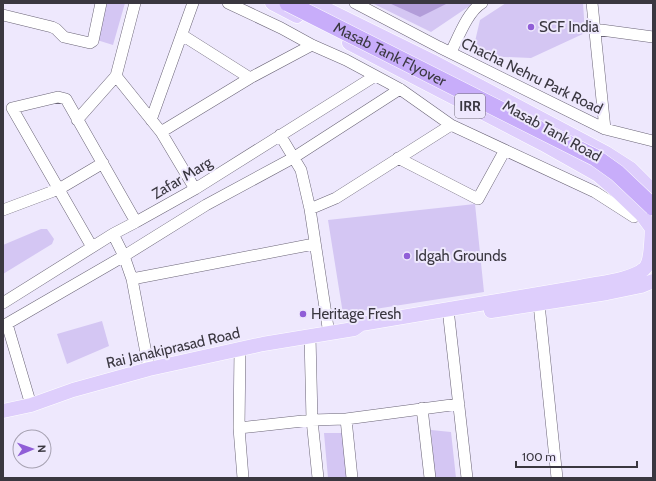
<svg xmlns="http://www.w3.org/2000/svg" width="656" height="481" font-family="Cabin,sans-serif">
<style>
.green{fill:#d4c6f3}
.water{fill:#b29dd9}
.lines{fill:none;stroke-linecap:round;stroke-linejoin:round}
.minor-casing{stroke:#6b6577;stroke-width:12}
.major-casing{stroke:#fff;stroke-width:15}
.minor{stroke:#fff;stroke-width:11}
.major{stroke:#decefc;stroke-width:14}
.highway-bridge-casing{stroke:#fff;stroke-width:18;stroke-linecap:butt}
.highway-bridge{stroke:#c8adfa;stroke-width:17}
.poi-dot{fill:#905ed7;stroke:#eee8fd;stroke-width:1.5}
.labels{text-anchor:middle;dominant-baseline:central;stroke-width:4;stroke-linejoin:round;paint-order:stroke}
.shield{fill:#eee8fd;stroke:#706c79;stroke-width:1}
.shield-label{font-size:14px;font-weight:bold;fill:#3a3740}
.poi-label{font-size:15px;fill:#3a3740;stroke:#eee8fd;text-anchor:start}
.street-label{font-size:15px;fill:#3a3740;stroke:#eee8fd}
</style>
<rect width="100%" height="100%" fill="#eee8fd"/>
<path class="green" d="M107,3h18l-12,42 -16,-5z
M372,3h102l-43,29z
M506,3h77l2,30 -54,25 -52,-2 -6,-6 7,-30z
M475,204l9,88 -141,22 -15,-94z
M41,229h6l7,10 -2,5 -49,30v-29z
M102,321l7,25 -42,18 -10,-30z
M431,430l20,2 5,46h-21z
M324,433h20l5,45h-21z"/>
<path class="water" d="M389,3h59l-28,14z"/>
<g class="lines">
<defs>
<path id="minor" d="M228,3l53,25 31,17 34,15 54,29 51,36 144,67 39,25
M355,3l84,44 166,82 48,12
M592,3l13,126
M3,15l49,12 4,2 8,8 26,6 3,-2 8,-38
M594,29l59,8
M182,35l68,43
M451,52c7,-14 17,-41 31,-49
M116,76l45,56 34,57
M77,120l39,-44 19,-73
M151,120l42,-117
M161,132l89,-54 62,-33
M280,135l21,35 9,39 19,125
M398,158l80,41 27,-49
M310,209l26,-11 115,-73
M3,210l56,-21 44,-26
M113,234l11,22 8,23 17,90
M92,247l-80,-139 46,-11 8,2 70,123
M132,279l182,-35
M3,303l110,-69 23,-12 59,-33 180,-113
M539,304l18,174
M448,309l19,169
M7,324l24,81
M3,326l121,-70 82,-51 87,-47 107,-69
M310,336l2,84 6,58
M240,349l-1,79 4,50
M422,408l8,70
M346,419l6,59
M239,428l73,-8 34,-1 113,-15"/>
<path id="major" d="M272,3l25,13
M314,3l118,58 174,92 25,16 22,22
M349,43l194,101 55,31 21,18 23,22 11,15
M491,311l116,-18 34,-7 12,-5
M3,411l28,-6 42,-15 76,-21 114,-25 91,-15 7,-5c73,-13 146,-24 219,-37 17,-4 52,-7 64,-18 8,-6 7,-31 8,-41"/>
</defs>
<use href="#minor" class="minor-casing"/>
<use href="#major" class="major-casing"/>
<use href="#minor" class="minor"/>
<use href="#major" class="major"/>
<defs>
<g id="highway-bridge">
<path id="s1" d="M288,3l308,155 21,15 36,34"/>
</g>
</defs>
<use href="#highway-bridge" class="highway-bridge-casing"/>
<use href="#highway-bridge" class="highway-bridge"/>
</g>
<g class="poi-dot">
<circle cx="531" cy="27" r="4"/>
<circle cx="407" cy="256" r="4"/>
<circle cx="303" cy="314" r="4"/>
</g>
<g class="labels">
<rect class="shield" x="455" y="94" width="30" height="24" rx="3"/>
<g class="shield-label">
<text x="470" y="106">IRR</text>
</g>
<g class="poi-label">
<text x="539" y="27">SCF India</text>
<text x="415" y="256">Idgah Grounds</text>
<text x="311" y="314">Heritage Fresh</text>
</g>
<g class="street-label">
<text stroke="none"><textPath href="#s1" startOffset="114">Masab Tank Flyover</textPath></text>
<text transform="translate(532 76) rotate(26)">Chacha Nehru Park Road</text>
<text transform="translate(552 131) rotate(29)">Masab Tank Road</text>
<text transform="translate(182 178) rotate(-31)">Zafar Marg</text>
<text transform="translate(173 348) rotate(-13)">Rai Janakiprasad Road</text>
</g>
</g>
<rect width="656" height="481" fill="none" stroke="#3a3740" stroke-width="8"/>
<g transform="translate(32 449) rotate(88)"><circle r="19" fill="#eee8fd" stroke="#a6a1b1"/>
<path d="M0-3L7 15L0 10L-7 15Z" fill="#905ed7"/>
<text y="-6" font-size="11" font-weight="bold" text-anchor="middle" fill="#3a3740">N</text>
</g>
<path d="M516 461v6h121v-6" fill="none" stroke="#3a3740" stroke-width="2"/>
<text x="522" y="461" font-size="12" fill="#3a3740" stroke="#eee8fd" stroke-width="3" paint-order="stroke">100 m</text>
</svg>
